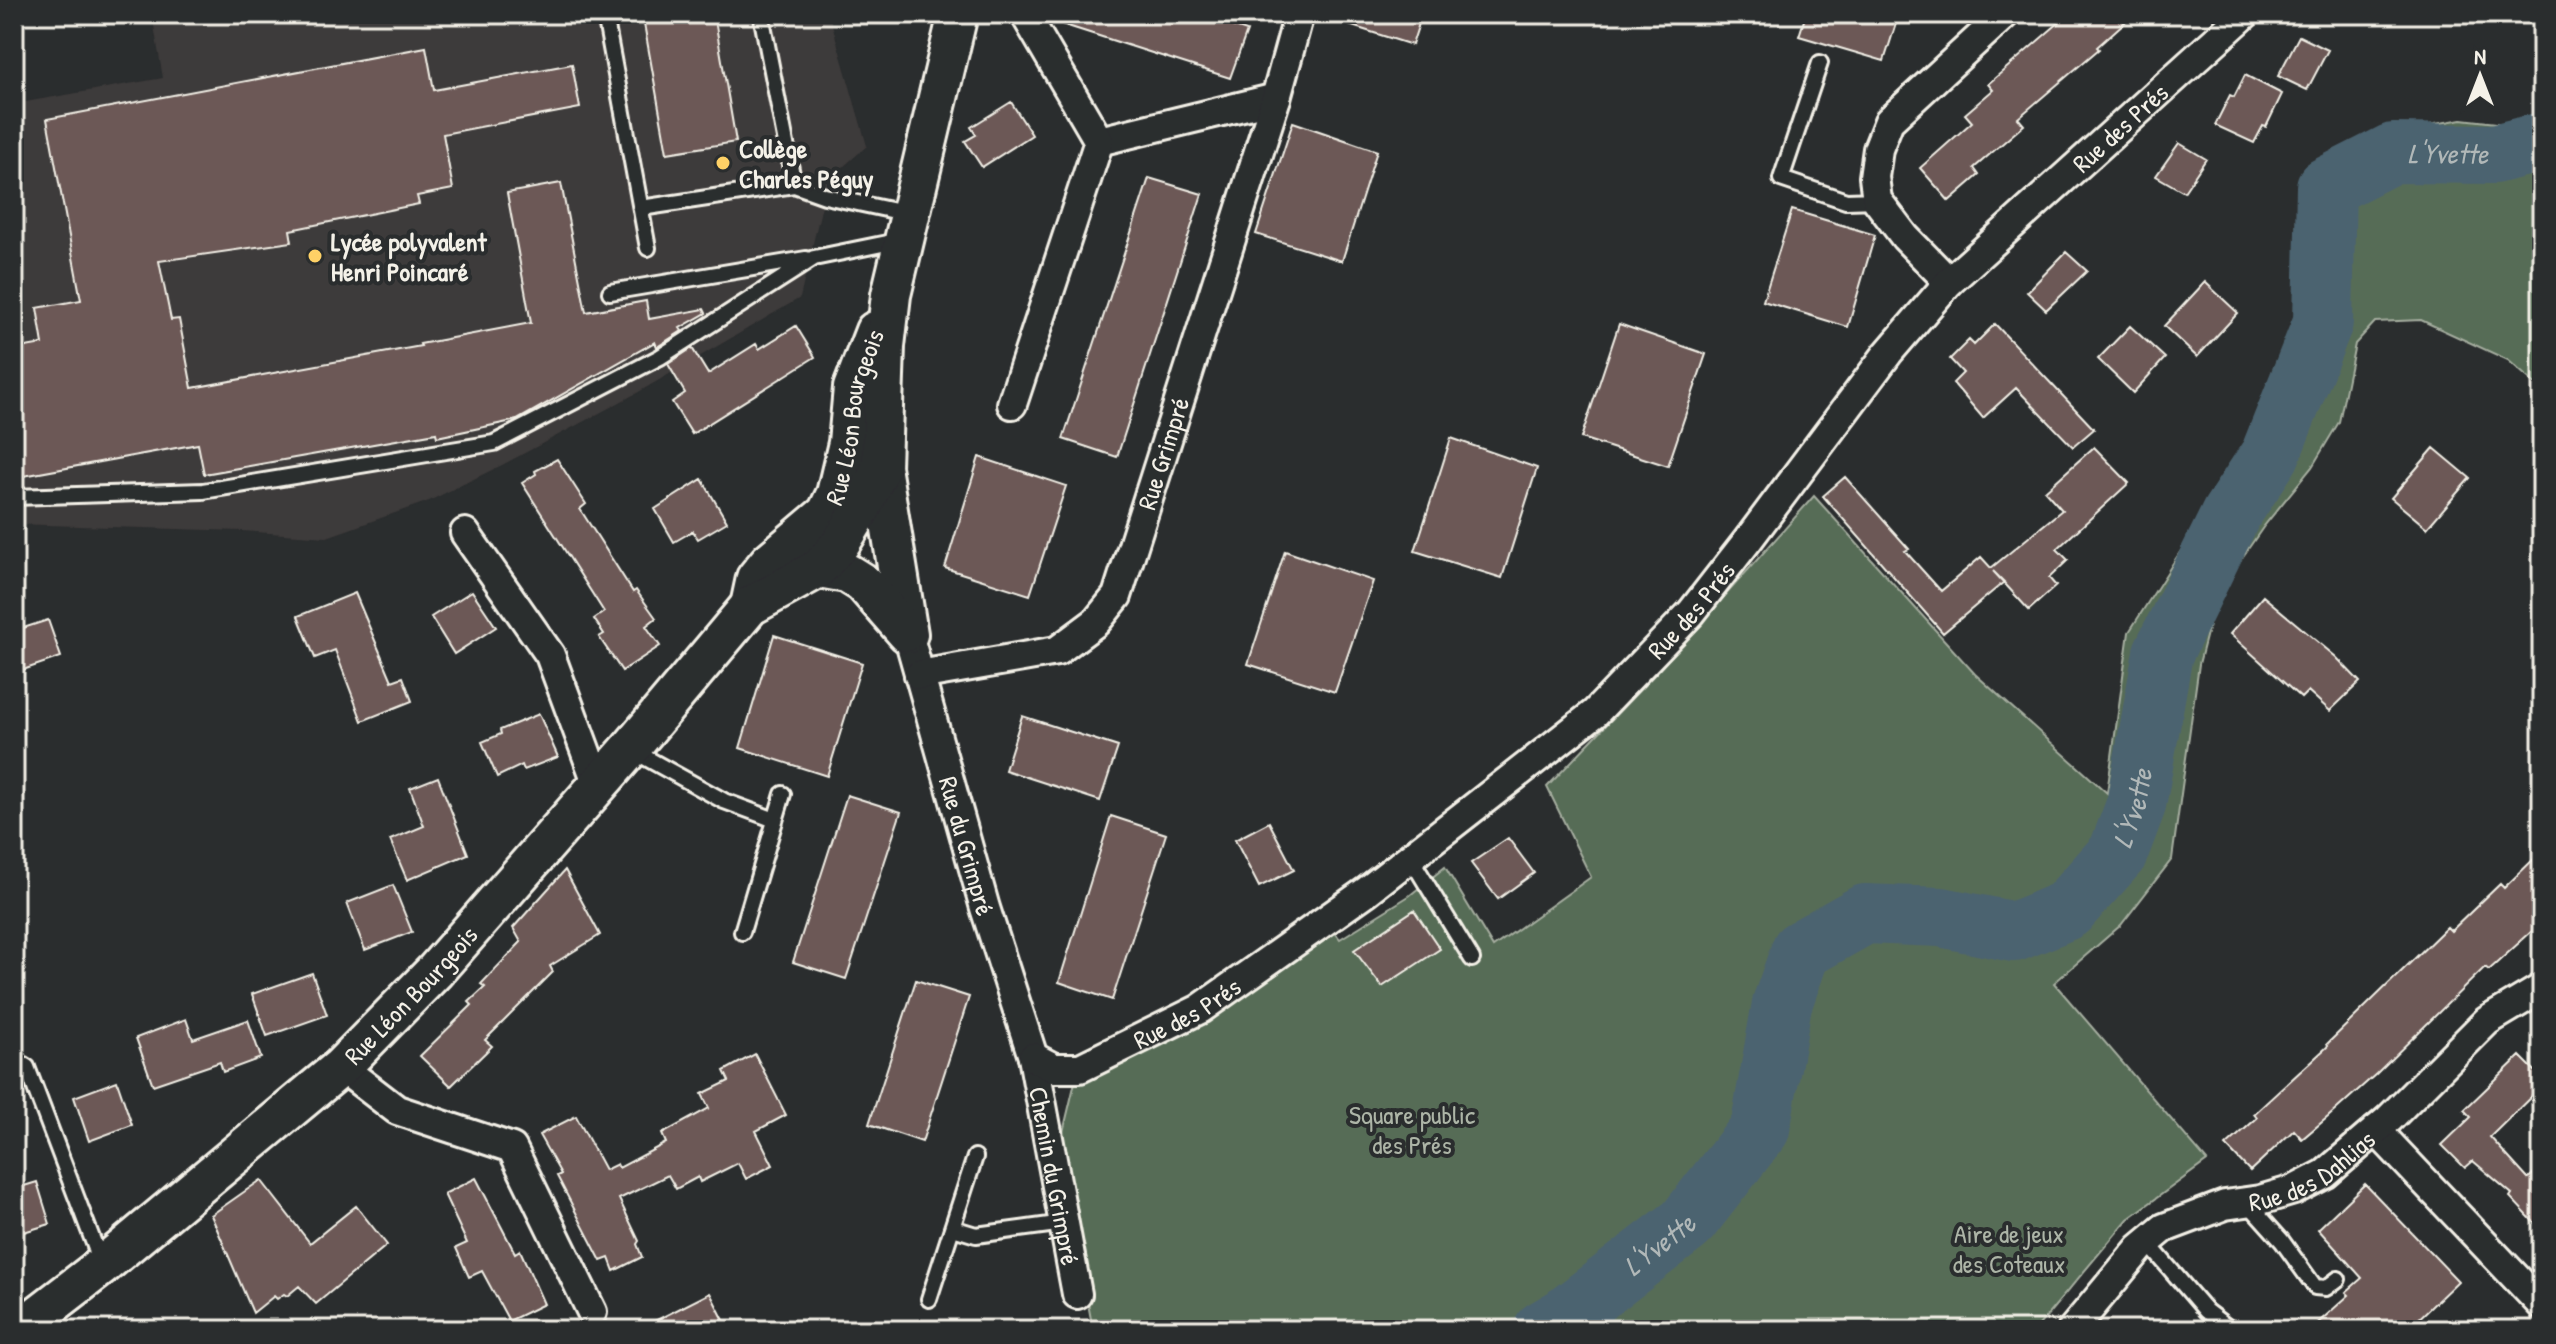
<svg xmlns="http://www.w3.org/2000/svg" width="2556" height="1344" font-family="'Patrick Hand',sans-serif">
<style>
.built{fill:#3e3a3a}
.green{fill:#576c57;stroke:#a6aea0;stroke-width:2}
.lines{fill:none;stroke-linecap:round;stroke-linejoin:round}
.river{stroke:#4c6370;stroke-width:60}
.building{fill:#6c5957;stroke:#f4f1e8;stroke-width:2}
.lane-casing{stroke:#f4f1e8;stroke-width:20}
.street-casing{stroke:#f4f1e8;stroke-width:34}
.secondary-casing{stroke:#f4f1e8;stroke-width:44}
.lane{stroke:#2a2d2e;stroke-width:14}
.street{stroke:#2a2d2e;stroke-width:28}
.secondary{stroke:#2a2d2e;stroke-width:38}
.poi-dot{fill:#ffd166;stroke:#2a2d2e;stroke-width:3}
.labels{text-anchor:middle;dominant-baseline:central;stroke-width:8;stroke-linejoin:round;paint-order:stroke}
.street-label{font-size:26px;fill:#f4f1e8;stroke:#2a2d2e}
.poi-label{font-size:26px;font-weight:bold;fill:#f4f1e8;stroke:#2a2d2e;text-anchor:start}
.park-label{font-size:26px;fill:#adb5a7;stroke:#2a2d2e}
.water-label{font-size:28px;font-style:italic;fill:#b1b8b8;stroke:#2a2d2e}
</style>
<rect width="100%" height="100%" fill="#2a2d2e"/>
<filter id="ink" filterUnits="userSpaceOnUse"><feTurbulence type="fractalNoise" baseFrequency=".0125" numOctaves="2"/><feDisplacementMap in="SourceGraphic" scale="16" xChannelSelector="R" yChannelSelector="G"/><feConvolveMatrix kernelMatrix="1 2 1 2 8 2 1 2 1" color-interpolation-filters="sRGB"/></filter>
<g filter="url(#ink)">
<path class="built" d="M152,14h677l38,132 -39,34 -28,118 -165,96 -131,70 -75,37 -102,36 -85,-6 -228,-7v-420l149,-26z"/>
<path class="green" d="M2462,119l69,8 11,-3v75l-6,1 6,17v173l-34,-30 -87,-40 -46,2 -20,22 -16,78 -27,45 -48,59 -47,68 -18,70 -27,195 -51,66 -67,58 153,178 -79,58 -93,111h-942l-34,-181 16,-67 258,-152 7,9 69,-43 36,-29 48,80 98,-70 -44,-90 110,-115 157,-176 161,178 132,119 22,-161 83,-130 58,-71 29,-103 10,-65 5,-80 33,-31 61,-23z"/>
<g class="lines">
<path class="river" id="s1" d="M1543,1330l22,-13 121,-93 74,-95 22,-125 19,-54 64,-36 76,3 73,15 53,-22 51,-57 18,-48 27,-152 68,-139 39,-59 53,-133 3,-135 67,-34 101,1 48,-12"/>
</g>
<path class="building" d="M664,14h50l22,128 -69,11 -24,-135z
M1050,14h146l51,17 -17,47 -181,-58z
M1334,14h88l-10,31 -79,-25z
M1806,14h93l-15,47 -85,-25z
M2069,14h65l-37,33 2,2 -81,69 6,7 -50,43 5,7 -30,26 -29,-33 52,-46 -7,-8 28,-24 -5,-6z
M2299,36l29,14 -21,40 -29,-14z
M426,47l8,43 138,-26 8,44 -137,26 10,55 -36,7 2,8 -129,26 2,12 -133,19 12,59 8,-1 13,69 229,-42 -1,-2 111,-21 -24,-130 54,-10 25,129 60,-11 3,18 55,-10 2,4 -26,15 2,3 -25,16 -2,-5 -138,78 -80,17 -1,-4 -232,41 -6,-30 -175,32 -6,-34h-3v-93l29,-5 -6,-36 44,-8 -34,-181z
M2245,75l37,19 -16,33 -3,-1 -9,17 -39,-18 15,-30 4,2z
M1011,102l21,33 -50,32 -17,-26 11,-6 -5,-8z
M1293,122l84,29 -35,110 -86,-27z
M2179,143l27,16 -22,33 -28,-16z
M1149,178l53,16 -85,263 -54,-18z
M1792,210l83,25 -27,92 -85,-26z
M2066,252l21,19 -41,39 -19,-18z
M2205,282l33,31 -41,44 -33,-31z
M1619,324l87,30 -38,112 -87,-28z
M1995,324l99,105 -21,18 -57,-59 -33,30 -30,-35 10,-10 -13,-14 19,-19 5,5z
M796,326l19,31 -123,77 -20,-32 13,-9 -17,-29 24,-16 16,26 48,-30 3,5z
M2130,326l35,32 -32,35 -35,-34z
M1451,438l86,30 -35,110 -87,-27z
M2094,447l35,36 -72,66 11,11 -19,18 7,8 -27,24 -36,-39 11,11 -61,51 -120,-137 22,-19 64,72 -4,2 36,40 40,-34 10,11 71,-58 -17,-19z
M2434,448l36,30 -43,50 -36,-30z
M979,457l87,29 -36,109 -85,-27z
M557,459l29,45 -6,5 53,83 3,-2 20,28 -10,8 14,20 -38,25 -23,-34 5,-3 -10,-15 10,-7 -82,-129 14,-9 -1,-3z
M702,479l25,43 -29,17 -5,-8 -19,11 -19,-33z
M1285,551l88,30 -38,111 -87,-28z
M472,591l24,36 -42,27 -23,-37z
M355,593l37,88 11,-4 9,24 -50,20 -27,-71 -20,8 -17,-42z
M2263,596l73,61 24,25 -30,29 -22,-20 -7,7 -71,-64z
M48,620l13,37 -47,16v-42z
M774,635l88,28 -35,113 -87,-28z
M539,714l19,43 -34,13 -2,-5 -25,12 -15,-35 19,-8 -1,-4z
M1022,716l96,31 -18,54 -95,-31z
M438,777l30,77 -61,26 -17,-40 34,-14 -14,-38z
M847,795l54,17 -55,167 -53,-17z
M1111,816l55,18 -54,166 -53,-18z
M1269,822l25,48 -35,17 -24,-47z
M1508,838l26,35 -36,26 -27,-36z
M2542,851v71l-53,48 -4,-3 -109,107 -48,43 -26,22 -8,-9 -44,41 -24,-25 31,-28 -3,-4 74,-68 -1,-2 120,-117 4,4 49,-47 4,4z
M565,870l35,65 -50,31 3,6 -68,68 7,6 -41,40 -31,-30 52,-51 -3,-3 16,-15 -4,-3 40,-42 -8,-14z
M393,885l19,47 -47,18 -18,-47z
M1414,910l26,39 -58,38 -28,-37z
M312,973l15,42 -60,21 -15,-42z
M916,980l53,17 -47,145 -53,-18z
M186,1019l7,20 55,-19 13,38 -38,14 -3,-10 -67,23 -17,-47z
M755,1054l31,61 -30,16 17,34 -27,14 -8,-16 -38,19 -2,-5 -22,12 -8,-14 -49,24 20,42 -2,3 5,13 -28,14 -5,-13 -8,3 -44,-85 4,-2 -22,-39 37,-19 29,54 12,-6 2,4 47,-25 -4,-9 47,-26 -7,-14 27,-13 -5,-10z
M2520,1056l22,22v8l-52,51 38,42 14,-14v66l-32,-34 2,-3 -39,-33 -8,7 -23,-23 29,-28 -7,-7z
M117,1081l15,44 -43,16 -15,-44z
M476,1178l39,75 5,-3 24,54 -35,17 -27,-50 -13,6 -13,-29 11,-5 -23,-49z
M261,1180l49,63 46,-37 31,39 -71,59 -17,-18 -12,10 -3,-2 -7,5 -3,-3 -21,17 -42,-98z
M37,1182l13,42 -36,11v-46z
M2365,1184l93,97 -51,49h-97l39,-35 -3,-3 16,-14 -44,-49z
M710,1293l19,37h-92z"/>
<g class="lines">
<defs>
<path id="lane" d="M761,14l33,171
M606,21l42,227
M1820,63l-39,116 65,22 31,-1
M641,208l153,-23 31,11 84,18
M610,292l196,-33
M14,497l189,-6 291,-48 166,-86 154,-99 88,-18
M630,749l94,52 51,19
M1410,857l62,102
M742,932l41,-138
M14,1059l13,8 74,195
M2247,1202l35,39 33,46 11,1 12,-9
M953,1228l23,7 88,-12
M2147,1242l59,69 25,19
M929,1299l46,-142"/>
<g id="street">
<path d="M1099,141l177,-43"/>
<path d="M1949,282l-44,-45 -28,-37 -3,-23 4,-28 11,-28 116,-107"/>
<path d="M1012,404l87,-263 -74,-127"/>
<path d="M465,533l85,122 48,130"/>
<path id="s2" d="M908,634l77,274 48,149 44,237"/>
<path id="s3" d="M919,675l138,-24 39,-29 21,-26 159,-498 23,-84"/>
<path id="s4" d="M1033,1057l21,11h26l120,-59 167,-118 228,-178 96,-100 57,-73 140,-187 61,-71 296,-268"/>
<path d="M341,1067l56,43 115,38 80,164"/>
<path d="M2376,1130l166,175"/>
<path id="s5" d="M2072,1330l68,-82 24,-20 61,-23 35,-5 34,-10 31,-16 64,-55 98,-98 55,-33"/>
</g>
<g id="secondary">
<path d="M881,467l27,167"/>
<path d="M819,568l28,5 16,10 43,49"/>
<path id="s6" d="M750,606l6,-28 13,-16 58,-49 9,-19 12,-51 5,-55 22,-57"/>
<path id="s7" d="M19,1330l83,-64 239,-199 94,-96 195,-222 120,-143 69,-38 21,-24 22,-36 19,-41 4,-121 6,-51 67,-281"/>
</g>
</defs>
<use href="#lane" class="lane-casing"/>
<use href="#street" class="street-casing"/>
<use href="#secondary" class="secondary-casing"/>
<use href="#lane" class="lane"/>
<use href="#street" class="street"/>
<use href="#secondary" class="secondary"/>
</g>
</g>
<g class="poi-dot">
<circle cx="723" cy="163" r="8"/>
<circle cx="315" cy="256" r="8"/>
</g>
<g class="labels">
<g class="street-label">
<text stroke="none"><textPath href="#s4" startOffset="1466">Rue des Prés</textPath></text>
<text stroke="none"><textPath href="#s6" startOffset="226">Rue Léon Bourgeois</textPath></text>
<text stroke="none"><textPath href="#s3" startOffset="372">Rue Grimpré</textPath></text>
<text stroke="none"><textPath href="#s4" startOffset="818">Rue des Prés</textPath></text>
<text stroke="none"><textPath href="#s2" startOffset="220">Rue du Grimpré</textPath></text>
<text stroke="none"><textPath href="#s7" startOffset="516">Rue Léon Bourgeois</textPath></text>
<text stroke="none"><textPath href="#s4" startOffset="170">Rue des Prés</textPath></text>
<text stroke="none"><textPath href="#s5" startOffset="298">Rue des Dahlias</textPath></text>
<text stroke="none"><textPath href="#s2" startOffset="562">Chemin du Grimpré</textPath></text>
</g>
<g class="poi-label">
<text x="739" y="148">Collège<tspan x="739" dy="30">Charles Péguy</tspan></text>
<text x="331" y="241">Lycée polyvalent<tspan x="331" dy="30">Henri Poincaré</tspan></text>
</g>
<g class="park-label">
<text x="1412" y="1114">Square public<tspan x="1412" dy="30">des Prés</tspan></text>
<text x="2009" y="1233">Aire de jeux<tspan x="2009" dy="30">des Coteaux</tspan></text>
</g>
<g class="water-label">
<text stroke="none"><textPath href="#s1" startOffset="1680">L'Yvette</textPath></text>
<text stroke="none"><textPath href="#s1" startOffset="888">L'Yvette</textPath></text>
<text stroke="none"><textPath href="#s1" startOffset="144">L'Yvette</textPath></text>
</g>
</g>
<rect width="2556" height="1344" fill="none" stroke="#2a2d2e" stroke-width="48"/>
<rect x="24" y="24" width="2508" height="1296" fill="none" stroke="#f4f1e8" stroke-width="3" filter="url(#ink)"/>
<g transform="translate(2480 76)" stroke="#2a2d2e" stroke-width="6" paint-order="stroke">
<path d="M0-6L14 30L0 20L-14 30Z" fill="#f4f1e8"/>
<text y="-12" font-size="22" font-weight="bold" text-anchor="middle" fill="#f4f1e8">N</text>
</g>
</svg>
